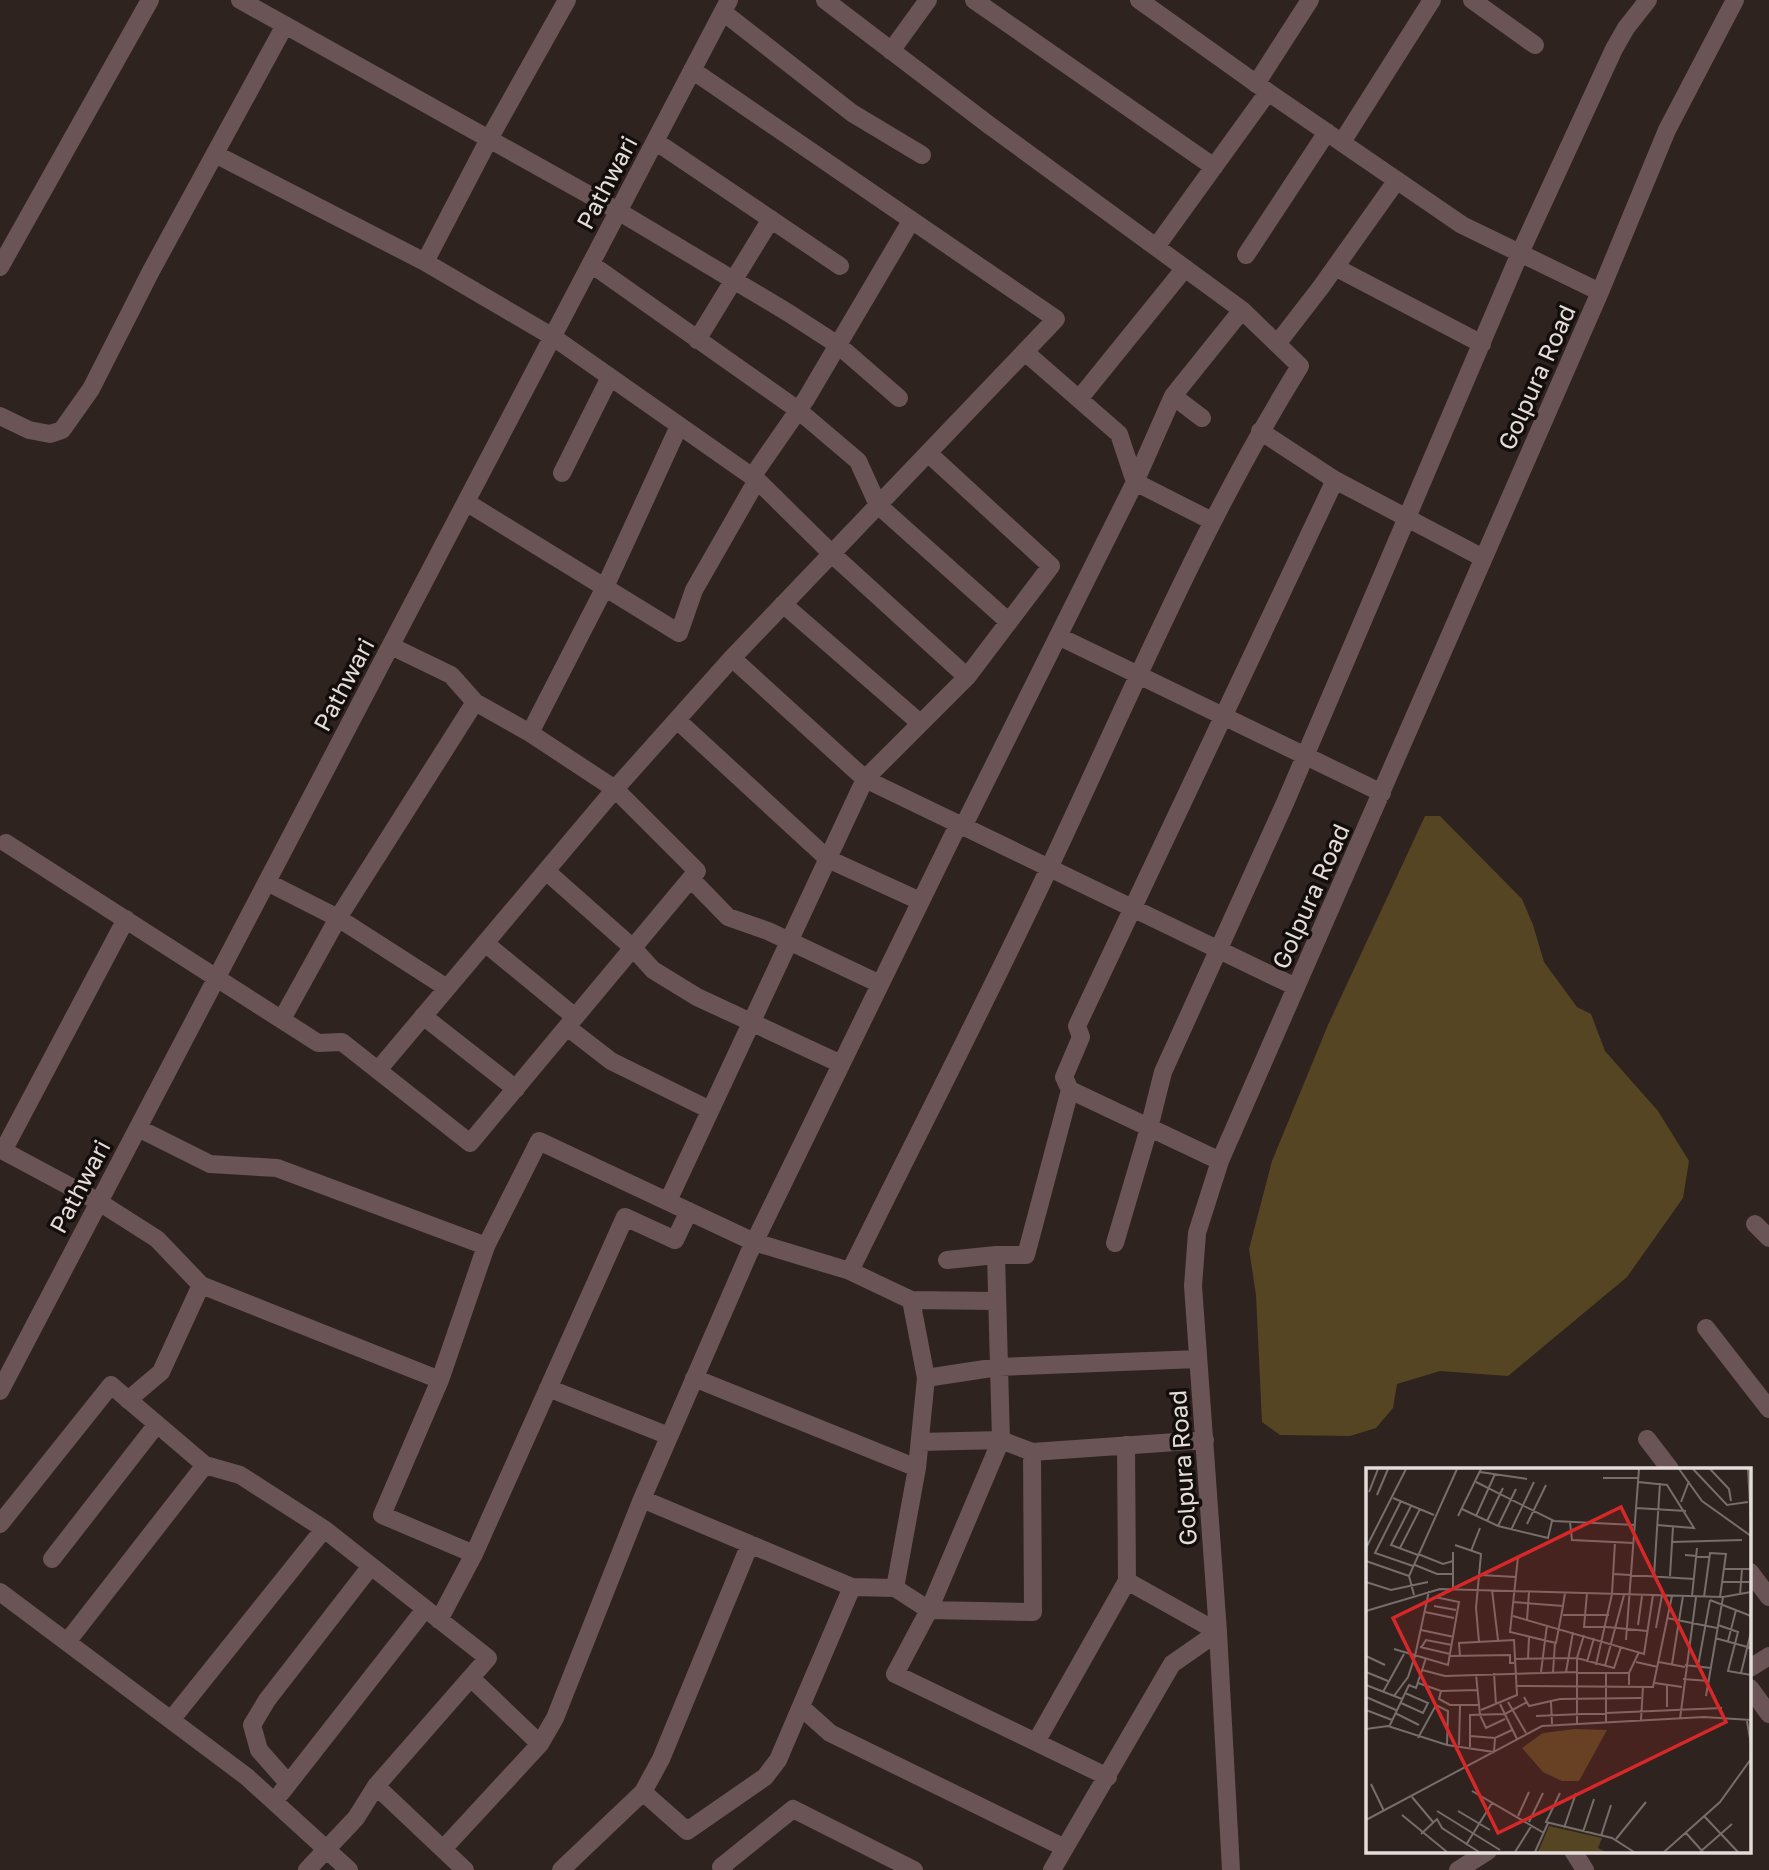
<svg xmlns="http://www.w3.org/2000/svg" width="1769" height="1870" font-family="'Golos Text',sans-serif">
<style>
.green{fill:#554523}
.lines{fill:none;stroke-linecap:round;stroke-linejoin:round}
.minor{stroke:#6a5455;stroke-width:18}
.labels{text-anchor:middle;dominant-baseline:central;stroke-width:7;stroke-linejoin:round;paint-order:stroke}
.street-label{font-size:24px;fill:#e5dddb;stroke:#130e0c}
.inset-road{fill:none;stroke:#776d6a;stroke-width:2}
.view{fill:#d62828;fill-opacity:0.15;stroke:#d62828;stroke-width:3.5}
.inset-edge{fill:none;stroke:#e5dddb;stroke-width:3.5}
</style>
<rect width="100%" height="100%" fill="#2e231f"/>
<path class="green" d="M1425,816h15l82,83 11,26 11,37 33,45 14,7 14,37 53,60 31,50 -6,37 -56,79 -119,99 -68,-5 -43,13 -4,24 -17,20 -26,8 -70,-1 -18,-13 -6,-127 -7,-46 23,-88 56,-136z"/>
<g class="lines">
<path class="minor" d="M240,0l378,211 169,101 51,33 61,53
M825,0l164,125 253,185 58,56c-95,153 -165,319 -242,483 -66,142 -139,282 -208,422
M974,0l240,167
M1139,0l129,92 194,133 138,67
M1472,0l63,45
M723,12l129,101 70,42
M891,51l37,-51
M1256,84l54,-84
M655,141l185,125
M1342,142l90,-142
M215,154l210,108 128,75 204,143 75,74 135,123
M1156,247l112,-155
M1246,255l81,-123
M425,262l64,-123 78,-139
M591,264l207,146 60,51 20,44 131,117
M0,267l150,-267
M1335,267l147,77
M697,340l74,-121
M1277,344l44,-57 76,-107
M1025,352l94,82 16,48
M1079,399l106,-131
M0,416l29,14 21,4 12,-4 29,-41 60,-118 134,-246
M1202,418l-29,-22 69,-86
M1260,431l75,49 148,78
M562,473l48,-96
M752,477l54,-78 105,-178
M1135,482l38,-86
M466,502l213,131 15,-43 63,-110
M783,604l137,119
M1058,636l324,157
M732,658l133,121 431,208
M677,720l151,139 92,42
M530,733l75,-146 74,-161
M964,825l171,-343 77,39
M6,843l312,200 24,-1 128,101 227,-272 -82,-82 -85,-56 -55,-31
M546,871l87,77 20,22 44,27 144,67
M691,879l37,38 40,14 112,53
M267,882l71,36 109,70
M485,943l90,74
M423,1016l93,73
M282,1019l56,-101 137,-216 -24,-27 -60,-29
M567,1027l44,34 99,49
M378,1070l237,-281 117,-131 324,-339 -364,-249
M1070,1090l150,71
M138,1128l72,36 67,4 209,78
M0,1149l99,53 58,37 44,46 239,95
M3,1151l123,-232
M668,1201l197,-422 102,-102 84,-111 -123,-113
M1755,1224l14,14
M1115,1243l34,-115 14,-56 122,-269 235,-550 94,-204 12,-21 22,-28
M996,1255l5,185 -72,170 -34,64 213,103
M947,1260l49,-5h30l44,-165 -6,-13 17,-40 -4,-11 258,-546
M911,1300l86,1
M1706,1328l63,81
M694,1378l223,90
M926,1378l72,-11 200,-8
M548,1388l121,48
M0,1391l729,-1391
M128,1400l33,-28 40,-87
M1647,1439l23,30
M920,1442l81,-2 31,12 173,-12
M642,1499l210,88 43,1 34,22 104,2 -1,-160
M0,1524l111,-139 94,80 35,10 84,54 164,129 -112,128 -20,32 -49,52
M474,1554l-92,-39 58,-135 46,-134 53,-105 215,101 96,29 61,29 15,78 -9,90 -22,120
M52,1559l105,-135
M1750,1572l19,25
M0,1592l247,185 102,93
M439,1620l35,-66 151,-337 50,23 14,-29
M67,1642l138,-177
M1750,1668l19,-12
M471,1678l69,66
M1750,1688l19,26
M801,1707l29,26 235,115
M171,1720l153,-191
M1036,1742l91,-161 -1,-136
M288,1783l-29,-33 -7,-25 15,-25 104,-134
M376,1786l89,84
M643,1792l44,39 78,-54 13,-17 74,-173
M281,1793l144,-184
M443,1849l97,-105 15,-26 87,-219 107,-246 210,-430
M1573,1851l12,19
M561,1870l82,-78 18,-33 89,-215
M724,1870l-3,-3 72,-58 121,61
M1052,1870l120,-206 46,-32 -91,-51
M1231,1870l-13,-238 -25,-346 4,-53 23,-72 380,-869 67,-162 68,-130
M1458,1870l30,-19"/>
</g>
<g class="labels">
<g class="street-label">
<text transform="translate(606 182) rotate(-62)">Pathwari</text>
<text transform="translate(1536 377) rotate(-66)">Golpura Road</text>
<text transform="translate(343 684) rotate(-62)">Pathwari</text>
<text transform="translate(1310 896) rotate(-66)">Golpura Road</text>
<text transform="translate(79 1186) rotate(-62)">Pathwari</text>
<text transform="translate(1182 1468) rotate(-94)">Golpura Road</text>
</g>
</g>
<g transform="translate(1366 1468)">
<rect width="385" height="385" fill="#2e231f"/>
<path d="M209,261l32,1 -28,51h-17l-19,-9 -21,-24 21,-15zM183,358l53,12 -4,10 8,4h-68z" fill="#554523"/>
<path class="inset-road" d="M313,1l23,32 49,35M327,1l34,36 21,-3M344,1l19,20 2,12M382,1l3,53M114,4l47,7M237,10h35M110,14l78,39 81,4M272,14l29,3 27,43 -37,-3M3,24l9,-23M11,27l11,-26M27,30l41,17M35,33l-26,52 38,13M315,34l8,-21M45,38l-20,39 27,10M270,40l50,3M96,41l36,17 50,12 4,-17M92,48l23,-47M110,48l19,-42M121,53l16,-33M204,54l2,18 62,3M161,56l19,-39M132,58l18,-37M145,62l23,-48M306,74l70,-2M89,77l26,9 -5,54 3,34M0,80l40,-79M34,80l20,-39M105,83l9,-23M52,86l25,10 10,-3M319,87l24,2M152,89l-8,75 46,11 7,-37M0,93l43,15M49,97l22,9h16M358,101h27M248,106l80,5M115,107l35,2M288,108l6,-93M304,108l3,-49M0,114l25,8 37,-8M356,114h27M87,121v-37M126,122l6,50M221,125l-3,34h23M48,127l-5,-19 48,-107M374,127l2,-26M326,128l5,-48M338,129l6,-44 16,1 -6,43M344,132l41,16M147,134l50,4 2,-13M68,138l22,4M0,143l74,-22 283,8 28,-5M59,144l29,6M197,147h46M147,148l131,38 9,-59M301,150l50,10M161,152l2,-28M272,157l4,-29M352,157l20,7 -10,39 23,4M241,159l40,4M290,160l6,-33M55,162l33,7M349,170l36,10M260,172l13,-171M362,173l8,-31M54,179l30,7M55,180l5,-8 26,5M28,181l54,16 11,-63 -24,-5M0,188l19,9M84,188l60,-1v8h4M94,189l-1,-14 55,-3 3,55 -36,15M148,191l63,-1 37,10 7,-21M162,191l1,-22M221,194l7,-24M270,194l22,5M293,194l26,5M306,196l11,-68M230,197l16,-71 3,-52M319,197l26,3M239,198l19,-71M332,198l12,-66M56,202l23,6 132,-4M0,204l22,9M175,204l6,-47M187,204l2,-29M200,204l7,-40M128,205l2,32M211,205h52v12M240,205v49M263,205l10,-21M375,205l10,-41M110,206l4,41 6,13 19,-9M317,211l26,2M52,215l23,8 36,-1M289,215l27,4M0,217l36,14M150,218l137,1 19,-91M75,223l-2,8 11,6h28M17,224l21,-38M28,228l14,-19 7,-21 14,-65M340,228l17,-99M0,229l30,13M158,229l5,9 31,-7 81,-1M142,234l18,31M185,234l1,22M35,235l22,10 5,-10 -23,-10M134,236l17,35M301,239v-22M0,242l26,10M29,245l24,12M170,248l186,-8M314,251l16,-122M275,252l2,-34M381,253l4,23M211,255v-65l7,-23M23,259l20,-42 7,3 10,-30M0,261l22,-3 59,19 47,7 1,-14M104,268l25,2 17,-8M52,270l18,-33 12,6 -1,34M93,277l1,-39M104,279v-32l35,-1 22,-12M5,316l13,27M106,323l72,42M194,325l-14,29 66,16 22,14M46,329l21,25M71,343l63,39M92,343l32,19M36,347l45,37M152,348l11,-24M338,348l34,36M0,352l176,-94 162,-9 47,3M163,354l14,-29M198,360l12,-35M217,364l11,-33M320,365l17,19M55,366l16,-15 5,9 37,24M235,368l10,-31M250,371l30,-37M100,377l26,-42M149,384l17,-27M169,384l13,-29M298,384l56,-50 31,-43M334,384l32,-28"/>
<path class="view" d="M255,39l105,215 -228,111 -105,-215z"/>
<rect width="385" height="385" class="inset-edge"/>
</g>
</svg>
